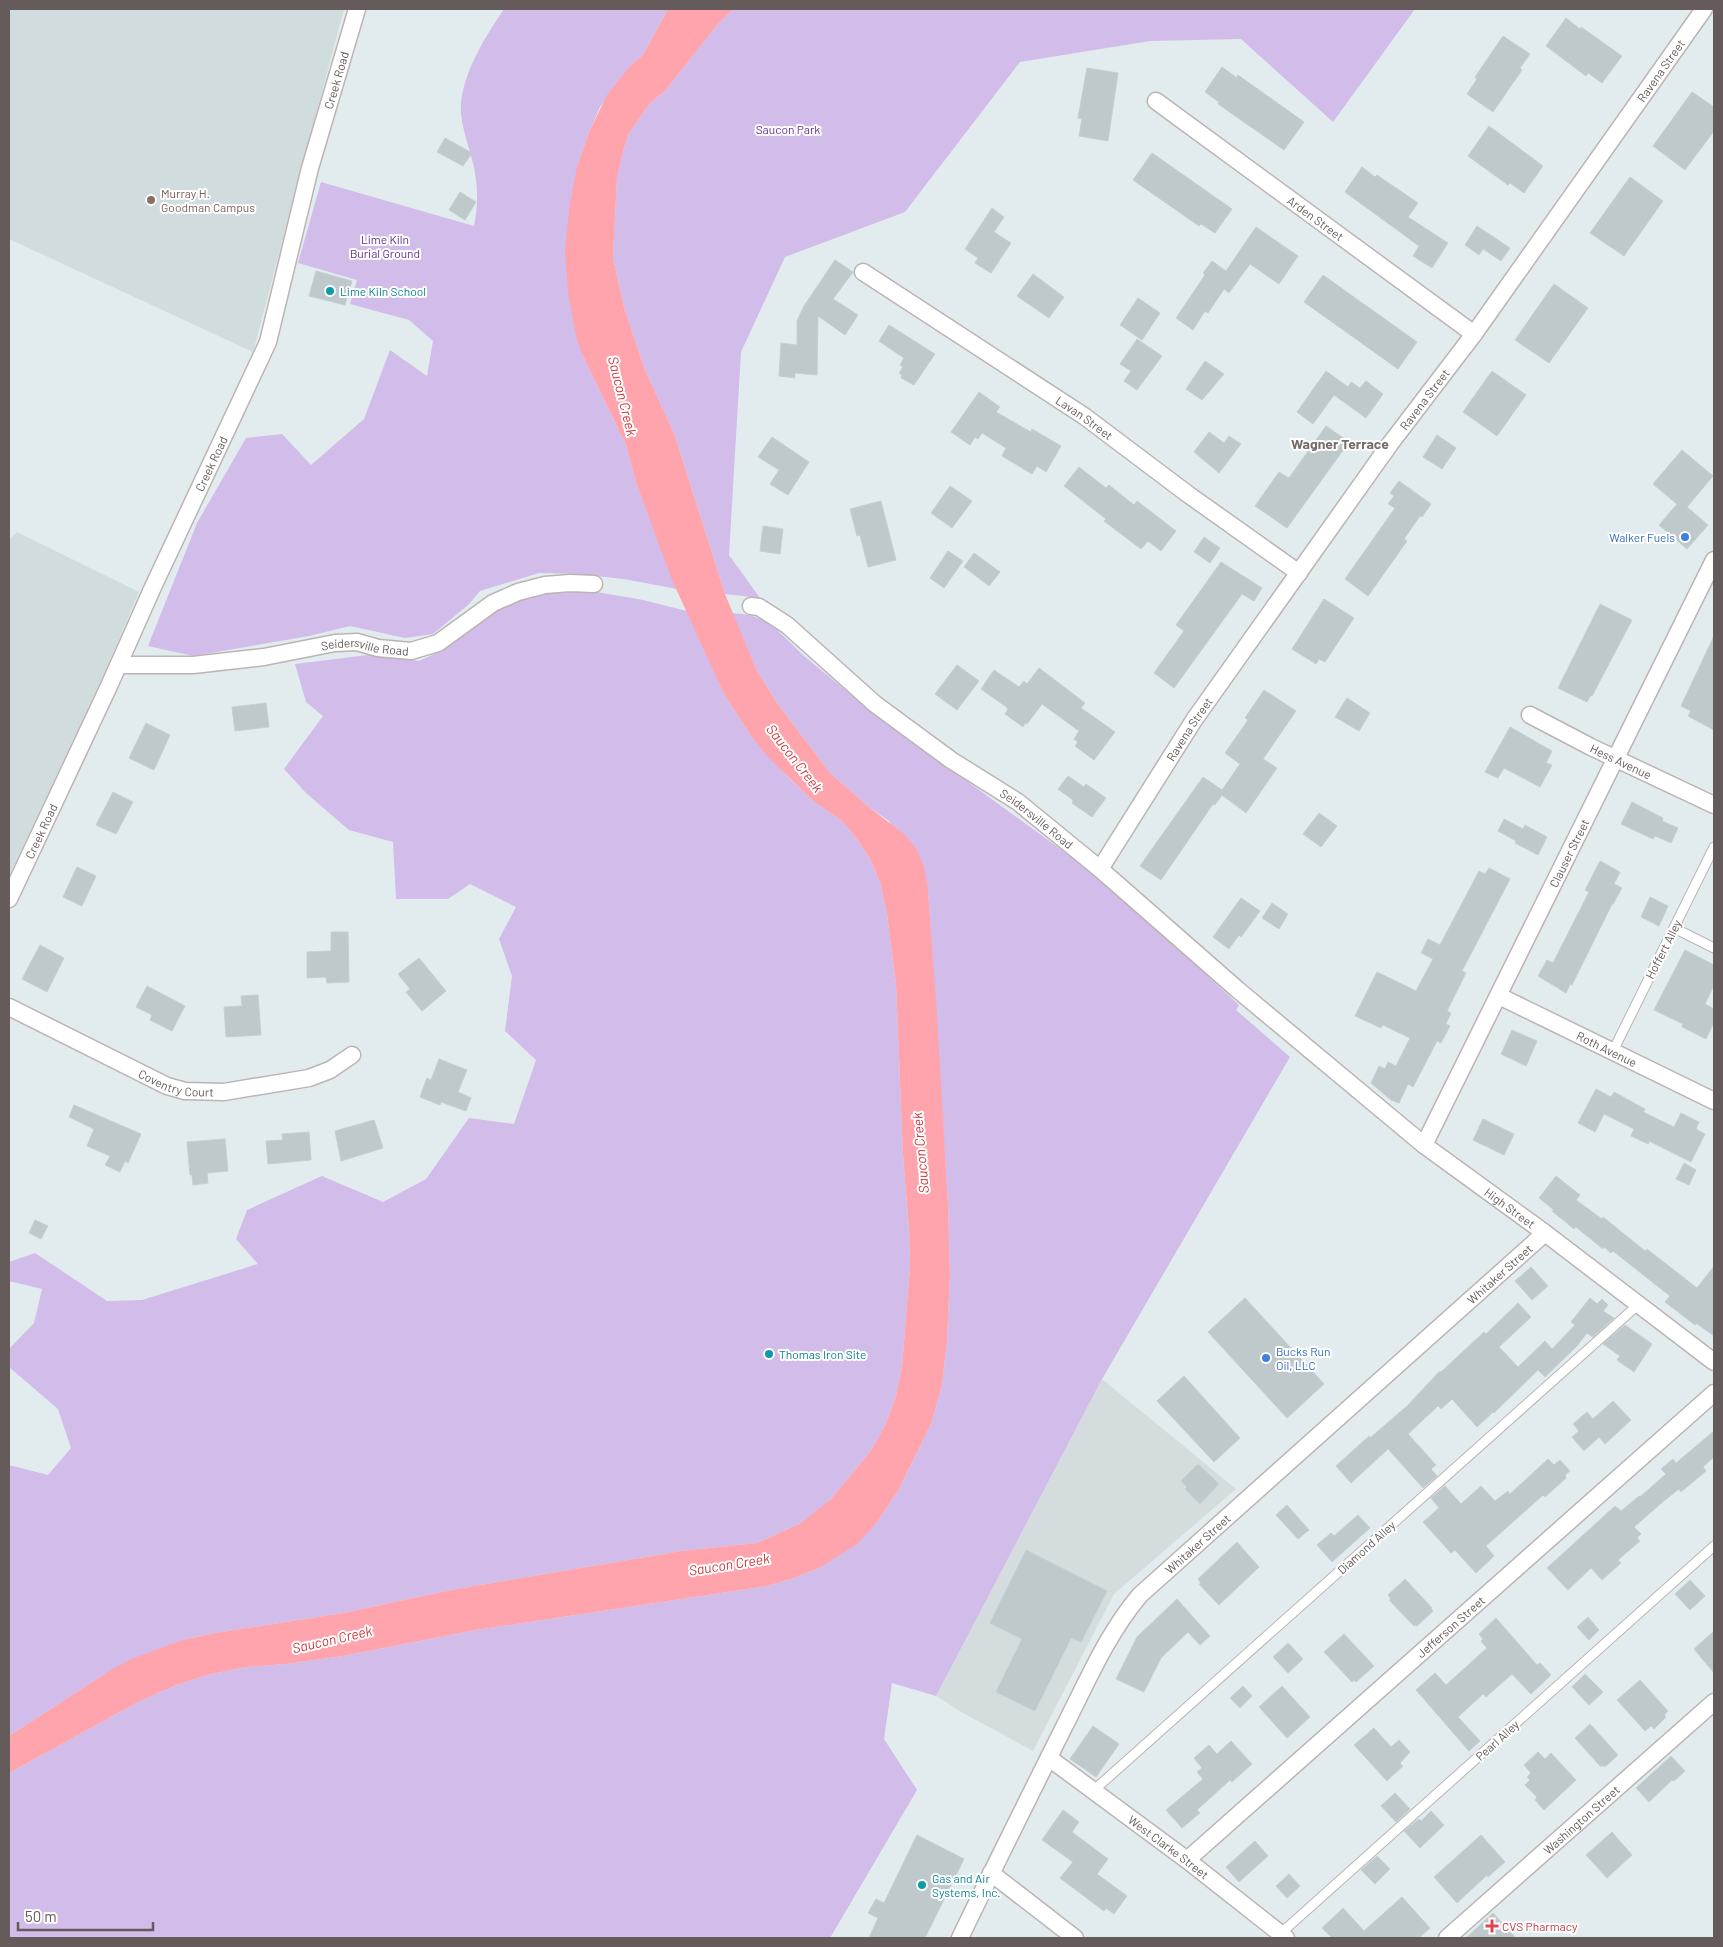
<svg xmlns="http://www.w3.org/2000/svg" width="1723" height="1947" font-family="Barlow,sans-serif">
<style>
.industrial{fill:#d5dcde}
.education{fill:#d1dcdf}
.green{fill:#d1bcea}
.water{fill:#ffa3ac}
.building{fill:#bfc8ca;stroke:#c0d1d5}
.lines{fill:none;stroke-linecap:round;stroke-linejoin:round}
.service-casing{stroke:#bbb4b3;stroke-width:11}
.minor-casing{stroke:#bbb4b3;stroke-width:19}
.service{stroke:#fff;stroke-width:9}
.minor{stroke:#fff;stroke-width:16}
.education-dot{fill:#8d6e63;stroke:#fff;stroke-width:2}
.culture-dot{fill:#0f9aa8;stroke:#fff;stroke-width:2}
.shop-dot{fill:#3f7fe0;stroke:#fff;stroke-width:2}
.health-dot{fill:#e0444e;stroke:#fff;stroke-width:2}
.labels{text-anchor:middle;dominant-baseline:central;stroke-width:4;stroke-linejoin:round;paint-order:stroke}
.street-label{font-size:12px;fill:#655b5b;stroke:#fff}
.park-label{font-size:12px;fill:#602e91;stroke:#fff}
.education-label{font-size:12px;fill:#785e54;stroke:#fff;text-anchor:start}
.culture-label{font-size:12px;fill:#0d838f;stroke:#fff;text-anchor:start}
.shop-label{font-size:12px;fill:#366cbe;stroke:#fff;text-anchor:end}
.health-label{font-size:12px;fill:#be3a42;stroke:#fff;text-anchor:start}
.water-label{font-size:14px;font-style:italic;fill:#cf383c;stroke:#fff}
.neighbourhood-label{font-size:14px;font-weight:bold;fill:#776c6c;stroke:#fff}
</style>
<rect width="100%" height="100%" fill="#e2ecef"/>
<path class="industrial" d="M1102,1379l134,110 -122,105 -81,157 -70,-38 -27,-17z"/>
<path class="education" d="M9,9h335l-91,343 -244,-113z
M17,532l122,60 -36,85 -94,199v-336z"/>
<path class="green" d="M504,9h164l-25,46 -12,10 -31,42 -11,25 -12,35 5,187 44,91 10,37 41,107 -53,-10 -47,-5 -38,-1 -59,18 -12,14 -35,29 -28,4 -55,-12 -41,10 -116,20 -45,-10 49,-123 49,-85 36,-4 29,31 53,-46 26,-69 37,26 6,-35 -24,-21 -59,-16 7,-24 -59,-17 23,-81 153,44c3,-15 4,-30 2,-46 -2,-22 -13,-44 -15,-67 -2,-35 24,-76 43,-104z
M733,9h682l-82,113 -92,-83 -91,2 -130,21 -115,150 -120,45 -44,95 -12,203 31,43 -35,-4 -51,-161 -29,-63 -21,-63 -11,-49 4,-80 6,-26 6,-19 22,-31 13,-10 54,-68z
M585,590l58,10 44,11 37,83 25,39 40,45 24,23 29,20 14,17 13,19 11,25 7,32 9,70 7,171 6,74 1,37 -8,101 -6,29 -11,30 -15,26 -39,47 -14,12 -16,12 -44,20 -76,8 -230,39 -108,23 -128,20 -33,7 -79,35 -94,61v-271l39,10 23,-27 -13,-39 -49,-42v-18l25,-26 8,-34 -33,-8v-19l26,-9 72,48 35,-1 116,-36 -22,-25 11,-29 75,-34 61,26 43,-23 43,-61 45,6 22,-64 -31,-29 7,-55 -13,-37 17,-32 -46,-23 -22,15h-52l-3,-57 -44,-12 -43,-37 -22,-24 39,-53 -17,-14 -11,-38 81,-10 43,7 24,-11 28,-23 34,-22 44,-12z
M732,613l18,2 19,7 35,34 68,56 235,171 132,122 -3,5 54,47 -188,322 -166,317 -44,-13 -8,56 33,51 -87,148h-821v-165l129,-71 36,-16 33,-11 39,-8 40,-3 57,-8 133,-26 291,-44 27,-8 25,-10 58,-46 21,-31 11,-22 22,-45 11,-39 5,-44 3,-65 -2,-71 -20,-315 -39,-69 -19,-13 -39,-34 -54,-71 -21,-34z"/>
<path class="water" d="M668,9h65l-15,15 -54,68 -13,10 -22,31 -6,19 -6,26 -4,80 11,49 21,63 29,63 51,161 31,75 21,34 54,71 39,34 34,26 12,14 8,18 4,24 9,126 11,189 2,71 -3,65 -5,44 -11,39 -33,67 -21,31 -20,22 -38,24 -25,10 -27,8 -291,44 -133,26 -57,8 -40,3 -39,8 -33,11 -36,16 -129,71v-37l94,-61 26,-15 53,-20 33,-7 128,-20 108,-23 230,-39 76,-8 44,-20 30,-24 39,-47 15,-26 11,-30 6,-29 8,-101 -1,-37 -6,-74 -7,-171 -9,-70 -7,-32 -11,-25 -13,-19 -14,-17 -29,-20 -46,-45 -18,-23 -25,-39 -52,-114 -36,-98 -10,-37 -44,-91 -6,-18 -8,-44 -3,-41 5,-48 7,-36 12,-35 18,-37 24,-30 12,-10z"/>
<path class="building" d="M1566,18l14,11 1,-2 41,29 -20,27 -14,-10 -2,3 -40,-30z
M1503,36l27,18 -10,14 2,2 -29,42 -26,-18 10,-15 -2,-2z
M1222,67l15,11 1,-3 66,47 -20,28 -66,-46 1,-2 -14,-10z
M1087,68l31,5 -10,68 -29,-5 3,-17 -4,-1z
M1692,92l22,15v24l-29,39 -32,-24z
M1489,126l54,40 -19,27 -14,-10 -2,2 -40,-29z
M445,138l27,15 -9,13 -26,-14z
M1152,153l80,56 -17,24 -14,-9 -2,2 -66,-46z
M1362,167l13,10 2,-2 41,28 -10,14 40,26 -16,25 -19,-12 6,-10 -74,-54z
M1630,177l33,24 -39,55 -34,-23z
M460,192l16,10 -11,18 -16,-10z
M992,208l12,9 -10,15 17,11 -20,30 -16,-10 3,-5 -13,-9z
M1477,226l33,22 -9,13 -18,-12 -4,6 -14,-10z
M1256,227l42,29 -19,28 -29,-20 -21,29 -5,-4 -16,24 -3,-2 -12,19 -17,-12 29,-43 -2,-2 9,-12 14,10z
M835,260l18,12 -20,27 25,16 -13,20 -27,-19 -1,59 -22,-2v5l-16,-2 2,-33 16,2v-24l7,-15z
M316,271l36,10 -7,24 -36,-9z
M1033,274l31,23 -15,21 -32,-22z
M1323,275l94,67 -19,27 -94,-67z
M1554,284l34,24 -39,55 -34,-23z
M1138,298l22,15 -18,27 -22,-15z
M889,325l46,29 -21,31 -13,-7 1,-3 -3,-2 4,-6 -3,-2 4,-7 -25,-17z
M1137,339l25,17 -25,34 -13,-9 7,-10 -11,-7z
M1205,361l19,13 -22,26 -16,-11z
M1326,371l22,16 3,-5 9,6 6,-7 17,13 -17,24 -32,-23 -21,29 -16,-12z
M1492,371l34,24 -29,41 -34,-24z
M979,392l21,15 -4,5 35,20 1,-3 29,17 -15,26 -9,-6 -5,8 -30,-18 4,-8 -24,-15 -4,6 -3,-2 -5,8 -19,-13z
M1326,426l23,16 -62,86 -32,-22 24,-34 10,6z
M1209,432l15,11 5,-7 12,8 -22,29 -25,-21z
M1437,435l19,13 -14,21 -19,-12z
M772,437l37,25 -21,33 -18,-11 9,-14 -21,-13z
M1682,450l31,26 -26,31 21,18 -21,24 -28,-24 18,-21 -24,-20z
M1079,467l27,21 3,-3 25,20 3,-4 39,30 -15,20 -13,-10 -7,8 -37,-28 2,-2 -42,-33z
M1399,481l32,23 -9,13 -2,-1 -16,23 3,2 -39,55 -23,-17 50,-71 -7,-4 6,-8 -4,-3z
M950,486l22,15 -20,27 -21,-15z
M881,501l15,59 -28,7 -8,-32 -3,1 -7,-27z
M763,526l20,3 -3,25 -20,-3z
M1204,537l16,11 -10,15 -16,-11z
M948,551l15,10 -19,27 -14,-10z
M974,553l26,19 -11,14 -25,-19z
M1221,562l41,26 -8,13 -12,-7 -68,94 -20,-15 30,-42 -8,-6z
M1324,599l30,19 -29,44 -6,-3 -3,5 -24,-15z
M1600,604l32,16 -40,76 -1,-1 -4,7 -29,-14z
M1714,636v94l-26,-14 3,-5 -10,-5z
M957,665l22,16 -22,29 -22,-16z
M1039,668l46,35 -4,5 34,24 -21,28 -19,-14 3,-4 -4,-3 5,-8 -37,-27 -15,20 -2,-1 -2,4 -18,-13 3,-5 -3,-3 -24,-17 13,-19 25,17 5,-6 3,3z
M1264,690l32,21 -33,48 14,9 -31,45 -24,-18 -7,10 -2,-1 -52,76 -21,-14 63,-89 19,13 18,-26 -15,-11 23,-33 -3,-2z
M1347,698l23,15 -11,18 -24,-14z
M266,703l3,24 -34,4 -3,-24z
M146,723l24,12 -16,35 -25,-12z
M1510,727l42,24 -6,12 6,2 -12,22 -36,-19 -6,10 -13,-6z
M1068,776l16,11 2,-3 20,14 -14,19 -20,-14 1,-3 -15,-11z
M113,792l20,10 -17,32 -20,-9z
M1632,802l31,16 -1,3 16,7 -7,15 -16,-7 -2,3 -32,-15z
M1319,813l18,13 -16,21 -18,-13z
M1504,819l19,10 2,-4 22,12 -9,18 -23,-12 1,-2 -18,-10z
M1600,861l20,11 -6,12 8,4 -9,16h-1l-40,81 -2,-1 -4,9 -28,-17 9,-16 6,3 36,-71 -4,-2z
M77,867l19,9 -14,30 -19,-9z
M1489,868l21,11 -48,92 4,2 -19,38 4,2 -5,11 4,2 -9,17 -4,-2 -24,46 -5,-3 -9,19 -8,-3 -20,-17 8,-17 6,3 3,-7 8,4 14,-28 -27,-13 -2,3 -26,-12 22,-44 39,19 17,-32 -12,-6 7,-14 12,6 39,-74 6,3z
M1650,897l18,9 -9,20 -18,-9z
M1241,898l19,13 -19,26 -2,-2 -10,14 -16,-12z
M1272,903l16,11 -9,15 -17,-11z
M331,932h17l1,50 -22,1 -1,-6 -19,1v-26l24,-1z
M40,945l24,13 -17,34 -25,-13z
M1685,950l29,15v20l-9,19 9,5v13l-8,17 -24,-12 1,-3 -29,-14z
M419,958l27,33 -24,20 -16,-19 4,-3 -12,-15z
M147,986l38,20 -13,25 -22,-11 2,-5 -16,-8z
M258,995l3,40 -35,2 -2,-30 18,-1 -1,-10z
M1512,1030l25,11 -11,25 -25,-12z
M439,1059l28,11 -9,22 13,6 -5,13 -25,-9 -1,3 -20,-8 7,-19 4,2z
M1596,1089l15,8 3,-5 31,17 -2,3 31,15 7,-14 18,9 -3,7 9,5 -14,28 -42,-21 -1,3 -17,-8 3,-7 -30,-15 -9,18 -17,-9z
M74,1105l67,29 -13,29 -3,-2 -5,11 -15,-7 5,-9 -23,-10 7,-17 -25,-12z
M1483,1119l31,15 -10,21 -31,-15z
M374,1120l9,28 -42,13 -6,-30z
M309,1132l2,28 -43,4 -2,-23 17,-1 -1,-6z
M225,1139l3,32 -21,2 1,10 -15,2 -1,-10h-2l-3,-33z
M1684,1163l12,7 -7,15 -13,-6z
M1556,1176l24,19 -4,5 26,19 1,-2 42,34 2,-2 50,39 17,-22v70l-18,-13 -1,2 -30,-23 5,-6 -57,-45 -2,2 -7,-6 -1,2 -27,-22 -2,2 -22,-18 2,-1 -15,-12z
M35,1220l13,6 -7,13 -12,-6z
M1531,1267l17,19 -16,14 -17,-19z
M1245,1298l79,86 -37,34 -79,-86z
M1590,1298l7,6 5,-5 6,6 -5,6 11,7 -21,19 -6,-4 -10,13 -32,31 -7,-7 -44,43 -1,-1 -16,15 -25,-28 -11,10 -3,-3 -30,28 28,31 -5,4 6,7 -14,12 -35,-39 -37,34 -15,-17 33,-30 1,2 37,-32 33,-35 1,1 43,-40 2,2 32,-31 13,14 -32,30 19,20 27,-26 7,8 23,-24 -4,-3z
M1625,1325l27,19 -18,28 -17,-12 3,-4 -17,-12z
M1184,1376l56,62 -26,24 -57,-61z
M1613,1401l18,19 -26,24 -6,-7 -15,14 -12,-14 7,-6 -6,-7 14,-12 6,7z
M1714,1431v26l-11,10 3,4 -25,21 -2,-3 -14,11 -31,27 7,7 -4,4 3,3 -22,19 3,3 -19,17 -11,-12 -23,22 -21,-22 68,-62 6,5 18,-15 1,1 26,-23 -5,-5 12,-10 3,4z
M1548,1459l6,6 6,-5 10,11 -5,4 1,3 -21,19 -2,-2 -57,51 8,10 -18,17 -21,-23 -4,3 -28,-31 16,-14 -8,-10 14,-12 16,18 20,-18 14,15 13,-10 2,3z
M1198,1464l21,20 -19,20 -15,-15 2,-2 -6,-6z
M1287,1505l22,25 -11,9 -22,-24z
M1358,1515l12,13 -38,34 -15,-17 14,-12 3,3z
M1237,1542l22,25 -40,38 -20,-21 2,-1 -3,-4z
M1026,1550l81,41 -26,51 -10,-4 -36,73 -39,-19 26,-53 -32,-16z
M1405,1579l27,29 -1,1 2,2 -16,15 -2,-1 -1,1 -25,-26 2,-1 -3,-4z
M1690,1580l15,16 -15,14 -15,-16z
M1177,1599l33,37 -10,9 -12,-13 -27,26 -17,34 -28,-13 21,-42z
M1588,1617l11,13 -10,10 -12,-13z
M1496,1618l41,47 3,-2 11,12 -20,19 -19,-20 -26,23 -3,-3 -25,23 22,24 -11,10 -53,-61 19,-17 11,12 41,-37 -6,-7 2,-2 -4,-5z
M1714,1631v42l-20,-24z
M1344,1634l30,32 -18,16 -2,-2 -2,2 -28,-30z
M1288,1643l15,16 -15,14 -15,-16z
M1585,1674l18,18 -14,13 -17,-18z
M1640,1680l28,31 -4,4 2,2 -12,12 -3,-3 -6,5 -28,-31z
M1243,1686l9,10 -12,12 -10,-10z
M1282,1686l28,31 -23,21 -28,-31z
M1590,1724l28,31 -12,11h-6l-25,-28z
M1093,1726l26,18 -23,33 -26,-18z
M1374,1728l17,19 8,-7 11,12 -10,11 3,3 -16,15 -33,-36z
M1231,1741l21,23 -20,18 -2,-2 -33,30 3,3 -18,15 -16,-18 37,-31 -6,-7 5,-4 -8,-10 15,-13 8,9z
M1538,1752l7,7 6,-6 25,27 -32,30 -9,-10 2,-3 -12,-12 5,-5 -3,-3 4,-4 -7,-8z
M1671,1756l14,15 -11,10 -2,-1 -23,22 -13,-14z
M1395,1793l15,16 -14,13 -15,-16z
M1063,1810l16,12 -7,10 36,27 -11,15 30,22 -13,18 -8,-6 -2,3 -44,-33 13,-16 -31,-22z
M1431,1811l13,14 -24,23 -16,-17 15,-12 2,2z
M1612,1832l20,23 -25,23 -21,-23z
M917,1835l47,24 -39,79h-56l9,-20 -10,-5 8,-14 8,4z
M1481,1835l24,27 -17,15 -1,-2 -30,28 -23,-26z
M1255,1841l13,15 -29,26 -13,-15z
M1377,1856l13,13 -15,15 -14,-14z
M1289,1874l11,12 -13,12 -11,-12z
M1402,1897l28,31 -11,10h-87l-10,-10 21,-20 21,23z
M1493,1913l23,25h-50z"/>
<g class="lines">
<defs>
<path id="service" d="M1674,928l40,20
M1613,1051l101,-204
M1093,1791l546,-487
M1280,1934l434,-388"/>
<g id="minor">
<path id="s1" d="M1156,101l318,233"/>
<path id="s2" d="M863,272l221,144 105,79 110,78"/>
<path id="s3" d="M751,606l8,1 28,18 88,79 76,56 67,42 82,67 138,121 186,155 121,88 169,129"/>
<path id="s4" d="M119,665h74l71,-8 71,-14 22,-1 21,6 33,3 27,-8 55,-40 25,-11 27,-7 25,-2 24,1"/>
<path id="s5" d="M1530,715l61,32 123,58"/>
<path id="s6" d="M1100,869l94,-149 196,-276 84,-110 230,-325"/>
<path id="s7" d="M9,899l100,-213 44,-99 115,-245 42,-174 47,-159"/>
<path id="s8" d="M1499,996l215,105"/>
<path id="s9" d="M9,1007l158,79 18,5 39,1 85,-14 21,-8 22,-15"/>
<path id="s10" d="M1424,1145l290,-585"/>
<path id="s11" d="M1049,1758l138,102 99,78"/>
<path id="s12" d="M1187,1860l527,-467"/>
<path d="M991,1873l84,65"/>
<path id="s13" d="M960,1938c34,-71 69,-141 104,-211 23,-45 43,-93 76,-132l405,-362"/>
<path id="s14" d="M1447,1938l267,-236"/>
</g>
</defs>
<use href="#service" class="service-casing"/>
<use href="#minor" class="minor-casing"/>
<use href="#service" class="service"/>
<use href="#minor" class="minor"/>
</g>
<circle class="education-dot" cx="151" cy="200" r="5"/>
<g class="culture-dot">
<circle cx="330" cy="291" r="5"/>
<circle cx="769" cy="1354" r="5"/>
<circle cx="922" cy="1885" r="5"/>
</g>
<g class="shop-dot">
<circle cx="1685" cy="537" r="5"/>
<circle cx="1266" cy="1358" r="5"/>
</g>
<path class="health-dot" d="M1489.5 1918.5h5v5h5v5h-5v5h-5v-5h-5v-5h5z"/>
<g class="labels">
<g class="street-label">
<text stroke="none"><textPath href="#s6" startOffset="976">Ravena Street</textPath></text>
<text stroke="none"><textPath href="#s7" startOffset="885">Creek Road</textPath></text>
<text stroke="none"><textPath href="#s1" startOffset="198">Arden Street</textPath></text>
<text stroke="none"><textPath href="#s6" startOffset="571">Ravena Street</textPath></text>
<text stroke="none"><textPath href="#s2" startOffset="265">Lavan Street</textPath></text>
<text stroke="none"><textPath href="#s7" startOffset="480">Creek Road</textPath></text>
<text stroke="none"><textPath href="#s4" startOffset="248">Seidersville Road</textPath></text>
<text stroke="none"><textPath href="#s6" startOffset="166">Ravena Street</textPath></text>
<text stroke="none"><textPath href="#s5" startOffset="102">Hess Avenue</textPath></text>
<text stroke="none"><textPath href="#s3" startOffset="358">Seidersville Road</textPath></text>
<text stroke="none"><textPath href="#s7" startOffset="75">Creek Road</textPath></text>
<text stroke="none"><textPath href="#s10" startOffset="326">Clauser Street</textPath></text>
<text transform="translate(1663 949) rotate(-63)">Hoffert Alley</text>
<text stroke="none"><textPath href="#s8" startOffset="120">Roth Avenue</textPath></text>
<text stroke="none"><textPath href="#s9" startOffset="185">Coventry Court</textPath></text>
<text stroke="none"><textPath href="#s3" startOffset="971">High Street</textPath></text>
<text stroke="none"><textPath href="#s13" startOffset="870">Whitaker Street</textPath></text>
<text stroke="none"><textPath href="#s13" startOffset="465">Whitaker Street</textPath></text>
<text transform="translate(1366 1547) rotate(-42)">Diamond Alley</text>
<text stroke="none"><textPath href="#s12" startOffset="352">Jefferson Street</textPath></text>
<text transform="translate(1497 1740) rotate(-42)">Pearl Alley</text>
<text stroke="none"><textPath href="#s14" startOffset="179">Washington Street</textPath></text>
<text stroke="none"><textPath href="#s11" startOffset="149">West Clarke Street</textPath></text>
</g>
<g class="park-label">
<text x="788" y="129">Saucon Park</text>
<text x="385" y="239">Lime Kiln<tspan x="385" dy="14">Burial Ground</tspan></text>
</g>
<g class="education-label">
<text x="161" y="193">Murray H.<tspan x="161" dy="14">Goodman Campus</tspan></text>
</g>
<g class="culture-label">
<text x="340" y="291">Lime Kiln School</text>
<text x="779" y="1354">Thomas Iron Site</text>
<text x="932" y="1878">Gas and Air<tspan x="932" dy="14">Systems, Inc.</tspan></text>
</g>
<g class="shop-label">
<text x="1675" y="537">Walker Fuels</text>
<text x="1276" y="1351" text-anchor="start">Bucks Run<tspan x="1276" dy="14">Oil, LLC</tspan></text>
</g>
<g class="health-label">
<text x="1502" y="1926">CVS Pharmacy</text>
</g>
<g class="water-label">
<text transform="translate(623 396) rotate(76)">Saucon Creek</text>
<text transform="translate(795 758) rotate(52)">Saucon Creek</text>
<text transform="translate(920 1153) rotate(-95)">Saucon Creek</text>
<text transform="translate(729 1564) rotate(-9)">Saucon Creek</text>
<text transform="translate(332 1639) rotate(-13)">Saucon Creek</text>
</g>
<g class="neighbourhood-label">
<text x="1340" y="443">Wagner Terrace</text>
</g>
</g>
<rect width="1723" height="1947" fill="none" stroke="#655b5b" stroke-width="20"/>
<path d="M18 1922v8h135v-8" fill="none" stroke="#655b5b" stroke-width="2.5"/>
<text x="25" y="1922" font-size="15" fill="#655b5b" stroke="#ffffff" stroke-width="4" paint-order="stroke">50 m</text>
</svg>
